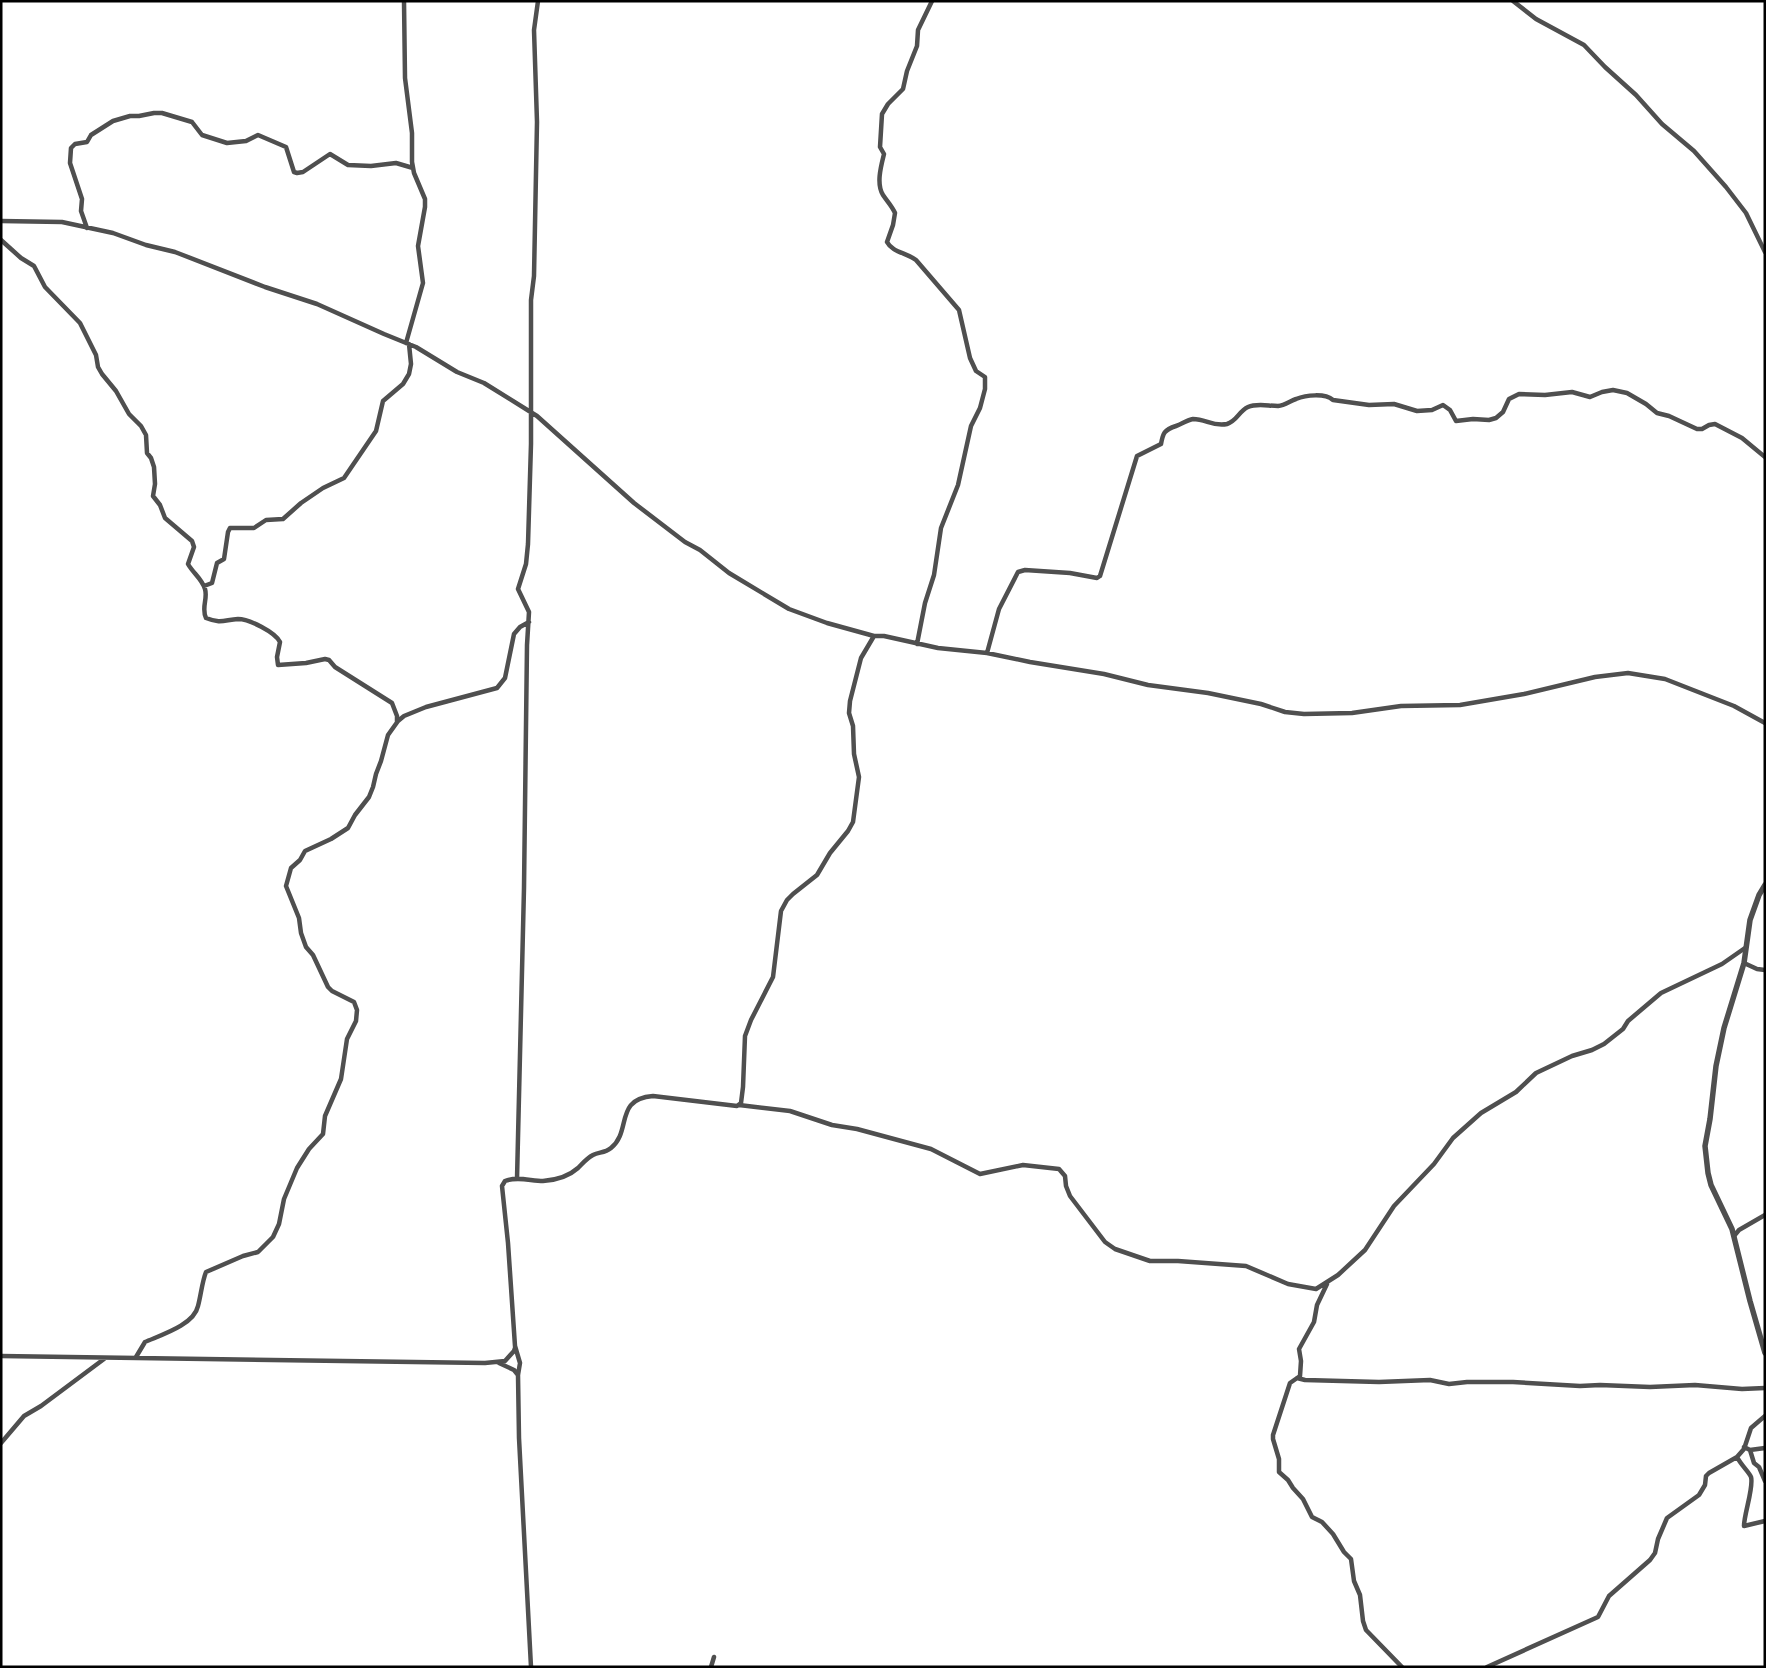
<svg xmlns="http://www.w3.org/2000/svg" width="1766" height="1668" font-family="Lato,sans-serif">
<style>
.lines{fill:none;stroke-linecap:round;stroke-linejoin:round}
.minor{stroke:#4f4f4f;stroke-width:4.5}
.tertiary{stroke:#4f4f4f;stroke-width:5.5}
</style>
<rect width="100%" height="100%" fill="#fff"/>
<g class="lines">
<path class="minor" d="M404,1l1,77 7,55v29l2,11 11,26v8l-7,39 5,37 -17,60
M1513,1l23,18 48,26 21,22 31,28 26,29 32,27 32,36 20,26 19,39
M1,221l61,1 51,11 33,12 29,7 90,35 52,17 67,30 32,13 41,25 27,11 53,33 97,87 51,39 15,8 29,23 60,36 38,14 47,13h10l54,12 49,5 43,9 74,12 44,11 60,8 53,11 24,8 19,2 48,-1 49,-7 59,-1 64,-11 71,-17 33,-4 37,6 69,27 31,17
M87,228l-6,-17 1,-12 -12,-36 1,-15 4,-4 12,-2 4,-7 22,-14 17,-5h9l15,-3h8l30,9 10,13 25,8 19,-2 12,-6 28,12 8,25 3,1 6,-1 27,-18 18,11 23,1 25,-3 17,5
M1,240l20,18 13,8 11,21 35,36 16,32 2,12 4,7 14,17 13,23 12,12 5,9 1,18 4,5 3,9 1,17 -2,12 7,9 5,13 27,23 2,6 -6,17c5,9 14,15 17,25 3,10 -4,19 1,29 15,6 18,2 32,1 11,0 37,13 42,23l-3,15 1,8 28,-2 19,-4 4,1 6,7 57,36 5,13v6
M204,586l8,-3 5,-20 7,-4 4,-27 2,-4h24l12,-8 17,-1 18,-16 22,-15 21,-10 32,-47 7,-30 20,-17 6,-10 2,-10 -2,-20
M917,644l8,-41 9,-28 7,-47 17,-43 13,-59 9,-18 5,-19v-12l-9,-6 -6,-13 -11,-48 -43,-50c-9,-7 -24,-8 -29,-18l6,-17 2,-12c-3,-7 -8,-12 -12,-18 -7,-11 -2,-29 1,-41l-4,-7 2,-33 6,-10 15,-15 4,-18 10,-25 1,-16 14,-29
M987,653l12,-44 19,-37 7,-2 45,3 27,5 3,-2 37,-120 24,-12c2,-11 3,-14 15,-18 6,-2 11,-6 17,-7 13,0 20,8 34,5 10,-3 12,-13 21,-17 9,-4 20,-1 30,-1 7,-1 12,-5 18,-7 10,-4 29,-6 37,1l36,5 25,-1 23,7 15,-1 11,-5 7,5 6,11 17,-2 16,1 7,-2 7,-6 6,-13 10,-5 26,1 27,-3 18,5 12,-5 11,-2 14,3 19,11 11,9 12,3 28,13h5l7,-4 6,-1 27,14 23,19
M1744,963l13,6 8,1
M739,1105l51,6 42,14 25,4 74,20 49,25 43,-9 36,4 6,7 1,10 4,10 35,46 10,7 35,12h28l68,5 42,18 28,5 22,-14 27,-25 29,-44 40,-42 19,-26 28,-25 35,-21 20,-19 36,-17 20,-6 12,-6 19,-15 5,-8 33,-28 61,-29 23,-16
M517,1179l7,-291 3,-243 2,-33 -11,-23 8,-25 2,-20 3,-100v-144l3,-24 3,-154 -3,-92 4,-29
M1734,1236l5,-6 26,-15
M1327,1284l-10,21 -3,17 -15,27 2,12 -1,15 -10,7 -17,52v4l6,20v13l9,8 5,8 10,11 9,18 10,5 11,12 11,18 7,7 3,22 6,14 3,26 3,9 36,37
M1,1356l484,7 20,-2 9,-10 1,-3
M136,1357l9,-15c16,-7 49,-17 53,-36 3,-11 4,-24 8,-34l37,-16 15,-4 15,-15 6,-13 5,-25 13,-31 12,-19 14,-15 2,-18 16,-37 6,-40 9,-18 1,-11 -3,-8 -22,-11 -4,-4 -15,-32 -7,-8 -5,-14 -2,-15 -13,-32 5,-18 9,-8 5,-9 26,-12 17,-11 7,-13 14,-18 4,-10 3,-13 5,-13 7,-26 10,-14 6,-5 22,-9 71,-19 8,-10 9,-44 6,-7 9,-5
M499,1363l15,7 4,5
M1297,1378l8,2 74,2 51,-2 19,4 18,-2h46l67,4 20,-1 50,2 45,-2 47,4 23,-1
M1,1443l23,-27 17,-10 63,-47
M1744,1447l6,3 4,13 5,4 6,14
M1750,1450l15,-2
M1737,1457c4,8 12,15 14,20 3,10 -7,37 -7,49l21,-5
M531,1667l-12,-229 -1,-63 2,-12 -5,-17 -7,-103 -6,-57 3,-5c12,-5 26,0 38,0 14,-1 25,-4 35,-13 5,-5 9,-10 15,-13 6,-3 12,-2 18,-7 21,-17 3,-49 42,-52l84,10 4,-3 2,-16 2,-51 6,-16 22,-43 8,-66 6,-11 6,-6 24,-19 13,-22 18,-22 5,-9 6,-45 -5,-23 -1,-28 -4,-13 1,-12 11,-43 13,-22
M711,1667l3,-10
M1487,1667l111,-50 11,-21 41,-36 5,-7 3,-14 9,-21 32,-23 6,-10 1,-9 3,-3 28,-16 7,-8 7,-21 14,-12"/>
<path class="tertiary" d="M1765,885l-6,10 -9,25 -6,43 -20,65 -8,38 -6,53 -5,27 3,27 3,12 21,44 18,72 15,52"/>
</g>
<rect width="1766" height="1668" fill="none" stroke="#000000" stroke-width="5"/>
</svg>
